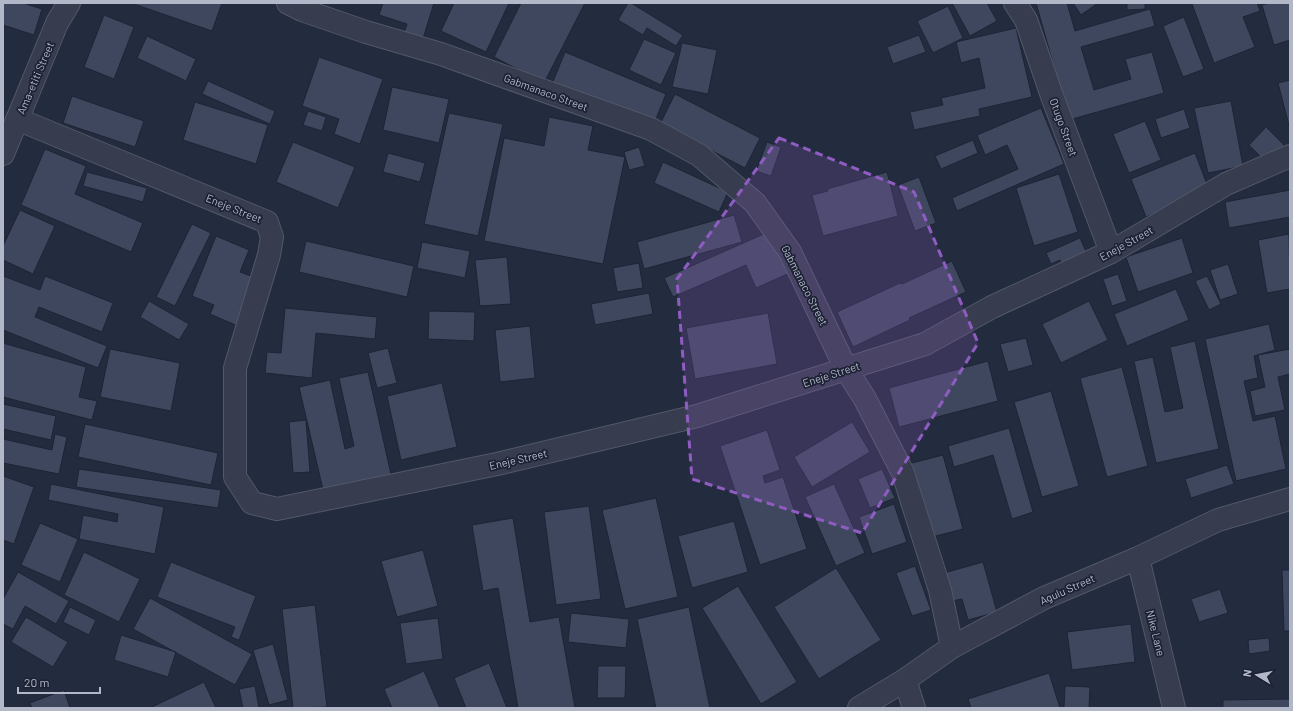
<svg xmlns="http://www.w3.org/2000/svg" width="1293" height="711" font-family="Barlow,sans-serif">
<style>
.building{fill:#3f475f;stroke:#1e2435}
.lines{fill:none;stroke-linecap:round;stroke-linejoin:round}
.minor-casing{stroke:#525869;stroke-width:24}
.minor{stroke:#373d4e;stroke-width:22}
.marked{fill:#8f5dc2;fill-opacity:0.2;stroke:#8f5dc2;stroke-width:3;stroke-dasharray:8 5;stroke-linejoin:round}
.labels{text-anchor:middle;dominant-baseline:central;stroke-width:3.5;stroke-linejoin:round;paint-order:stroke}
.street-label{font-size:11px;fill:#b3b8c9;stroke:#1c2233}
</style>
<rect width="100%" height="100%" fill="#232b3e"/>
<path class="building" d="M3,3h20l19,6 -8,26 -31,-10z
M131,3h91l-10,28z
M383,3h51l-13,42 -19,-6 5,-15 -28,-9z
M454,3h55l-23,49 -45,-21z
M521,3h64l-41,80 -50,-26z
M628,3h3l52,32 -7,11 -29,-18 -4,7 -25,-15z
M952,3h35l10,18 -27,15z
M1036,3h31l8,28 75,-22 5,17 -74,21 13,43 37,-11 -6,-20 27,-7 12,41 -95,27z
M1073,3h25l-17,12z
M1127,3h18v6l-18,1z
M1193,3h64l3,8 -17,6 12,30 -41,16 -22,-59z
M1269,3h21v37l-16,5 -12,-40z
M948,6l15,32 -30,15 -16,-32z
M104,15l30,12 -20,52 -30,-12z
M1184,17l20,52 -21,8 -20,-51z
M1016,28l16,69 -53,12 1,7 -66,14 -4,-18 33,-7 -2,-7 44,-10 -6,-30 -18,5 -5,-21z
M919,35l7,17 -33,12 -6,-17z
M147,36l49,23 -10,22 -49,-23z
M644,39l32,14 -15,32 -32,-15z
M682,43l35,7 -9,44 -36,-7z
M565,52l101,42 -13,32 -101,-42z
M319,57l64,22 -23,65 -26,-10 5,-15 -37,-13z
M1290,80v49l-12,-46z
M208,81l67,30 -5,13 -68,-30z
M392,87l57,12 -10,44 -56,-13z
M675,94l85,44 -15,30 -85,-44z
M72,96l72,25 -9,26 -72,-24z
M1231,101l12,65 -35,7 -14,-65z
M195,102l73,23 -12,39 -73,-24z
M1041,108l23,56 -107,47 -5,-13 66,-29 -11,-24 -22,10 -8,-20z
M1184,109l6,19 -29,10 -6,-19z
M308,111l18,6 -4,14 -19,-6z
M449,113l54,11 -25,112 -54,-12z
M549,117l44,9 -5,24 37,7 -22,107 -119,-23 20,-103 40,8z
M1145,121l16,39 -32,13 -16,-39z
M1266,127l18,18 -17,18 -18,-18z
M973,140l5,13 -37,16 -6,-13z
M293,142l62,25 -17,41 -62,-26z
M767,142l14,5 -10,29 -15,-5z
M639,147l6,19 -16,4 -5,-18z
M45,149l41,17 -11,28 68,29 -12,29 -110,-47z
M388,153l37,10 -5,19 -37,-10z
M1195,153l15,39 -64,25 -15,-38z
M663,162l65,30 -9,20 -65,-29z
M87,172l60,16 -4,14 -60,-16z
M887,172l11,44 -75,20 -11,-41 16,-4 -1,-2z
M1059,174l19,58 -44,14 -18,-58z
M919,177l17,46 -21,8 -17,-46z
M1290,190v27l-61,11 -4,-26z
M20,210l35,16 -22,48 -30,-14v-14z
M734,215l8,27 -98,27 -7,-27z
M192,224l19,9 -36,73 -19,-9z
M773,230l19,42 -36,16 -10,-23 -73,32 -9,-19z
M1289,234l1,55 -23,4 -9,-53z
M216,236l33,14 -9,22 19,7 -19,48 -30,-13 4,-9 -22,-9z
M1080,238l8,18 -25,11 -3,-7 -9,4 -5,-11z
M1182,238l11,35 -55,19 -12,-35z
M306,241l108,25 -7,31 -108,-25z
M422,242l48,9 -5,27 -48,-10z
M507,257l4,47 -31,2 -5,-46z
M952,261l14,31 -57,26 1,2 -57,27 -16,-35 63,-29 2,1z
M639,263l4,25 -26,4 -4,-24z
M1228,264l10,30 -18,6 -10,-30z
M1118,274l9,27 -15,5 -9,-27z
M3,276l37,14 5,-14 68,27 -11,29 -63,-25 -4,10 72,29 -9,22 -95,-38z
M1207,276l14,28 -12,6 -14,-29z
M1176,289l13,31 -62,26 -13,-32z
M649,293l4,21 -58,11 -4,-21z
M149,301l40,23 -10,16 -39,-23z
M1089,301l19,39 -47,23 -19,-39z
M285,308l92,9 -2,22 -59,-6 -4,45 -47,-5 2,-21 14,1z
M429,311l46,1 -1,29 -46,-2z
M768,313l9,51 -82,15 -9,-51z
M1269,324l6,26 -21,6 4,22 -14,3 9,40 22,-5 11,53 -50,12 -31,-142z
M530,326l5,52 -35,4 -5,-52z
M1026,338l7,27 -25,7 -8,-28z
M1195,341l24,108 -63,14 -22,-102 19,-4 12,55 18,-4 -13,-61z
M3,343l83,24 -7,30 18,4 -5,19 -89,-23z
M388,348l9,35 -20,5 -9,-35z
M110,349l70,14 -9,48 -71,-14z
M1290,349v25l-12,3 7,33 -30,6 -5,-25 15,-4 -7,-32z
M988,361l10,40 -99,26 -10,-39z
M1122,367l26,99 -41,11 -27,-99z
M368,372l25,111 -68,15 -26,-111 31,-7 15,69 9,-3 -15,-68z
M442,383l15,64 -56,13 -14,-64z
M1051,391l28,95 -37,11 -28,-95z
M3,404l53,12 -5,24 -48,-11z
M306,420l4,52 -17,1 -4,-51z
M852,422l18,30 -58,35 -18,-30z
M85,424l133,29 -7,32 -133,-28z
M1009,428l24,84 -21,7 -19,-64 -39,12 -6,-21z
M767,430l13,40 -17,6 2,7 18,-6 24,72 -47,16 -40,-119z
M55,434l12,3 -8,37 -56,-11v-24l49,11z
M943,455l20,74 -35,9 -20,-74z
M1227,465l7,19 -43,14 -6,-19z
M79,469l142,21 -3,18 -142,-21z
M882,469l13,29 -25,10 -12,-29z
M3,476l31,11 -20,57 -11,-4z
M51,484l113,23 -9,47 -76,-15 4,-24 34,7 1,-8 -70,-14z
M834,484l31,69 -29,13 -31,-69z
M656,498l22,99 -53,12 -23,-99z
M894,504l13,38 -35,12 -13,-37z
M589,506l12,93 -45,6 -12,-93z
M513,518l17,104 29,-5 16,91h-57l-20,-120 -15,3 -11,-66z
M734,521l14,51 -56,16 -14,-52z
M40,523l38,16 -18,43 -39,-17z
M423,550l15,56 -41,11 -16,-56z
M84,552l56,27 -21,43 -55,-27z
M171,562l85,34 -17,44 -8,-3 4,-10 -78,-30z
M983,562l14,50 -29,8 -6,-21 -10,2 -8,-28z
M915,566l16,44 -19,6 -16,-43z
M836,568l45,72 -62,39 -45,-72z
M1282,570h8v61h-6z
M18,572l51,29 -13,23 -31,-18 -12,23 -10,-5v-25z
M738,586l59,96 -36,22 -59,-96z
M1220,589l8,24 -29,9 -8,-23z
M150,598l102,56 -17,31 -102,-56z
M315,605l12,102 -34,1 -11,-99z
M70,607l26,13 -7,15 -26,-13z
M689,607l21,101h-54l-19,-89z
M571,613l58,6 -3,29 -58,-6z
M26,617l42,25 -15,25 -42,-25z
M438,618l5,41 -37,5 -6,-41z
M1131,624l4,38 -63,8 -5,-38z
M121,635l55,17 -8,25 -54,-17z
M1269,638l1,13 -21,3 -1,-14z
M273,644l15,56 -19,5 -16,-55z
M489,663l18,45h-41l-12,-30z
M598,666h28l-1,32h-28z
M424,671l16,37h-48l-8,-19z
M1049,673l11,35h-89l-3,-9z
M204,682l12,26h-66z
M255,686l4,22h-16l-4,-19z
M1065,686l25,1 -1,21h-25z
M64,690l6,18h-38l-2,-5z
M1290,699v9h-67v-8z"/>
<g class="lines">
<defs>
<path id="minor" d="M288,3l14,7 64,22 75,22 210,75 48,26 56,48 35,49 56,117 19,30 38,74 37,117 12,57
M1015,3l11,17 26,76 59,156
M17,119l250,103 5,15 -3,18 -34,113v109l17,26 25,6 220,-45 200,-48 228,-72 67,-37 119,-55 115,-68 64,-28
M3,154l54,-131 12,-20
M1138,558l36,150
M905,680l9,28
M859,708l46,-28 47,-33 92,-49 94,-40 80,-38 72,-21"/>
</defs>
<use href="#minor" class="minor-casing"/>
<use href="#minor" class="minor"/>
</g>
<path class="marked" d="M779,138l135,54 64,151 -116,190 -170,-54 -15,-200z"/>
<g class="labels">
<g class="street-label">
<text transform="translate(35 78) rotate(-67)">Ama-etiti Street</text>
<text transform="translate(546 92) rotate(20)">Gabmanaco Street</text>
<text transform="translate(1064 127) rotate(70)">Otugo Street</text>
<text transform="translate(234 208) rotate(22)">Eneje Street</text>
<text transform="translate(1126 243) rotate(-29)">Eneje Street</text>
<text transform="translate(805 285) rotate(63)">Gabmanaco Street</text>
<text transform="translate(831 374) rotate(-18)">Eneje Street</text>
<text transform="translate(518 459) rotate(-13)">Eneje Street</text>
<text transform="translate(1067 589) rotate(-24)">Agulu Street</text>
<text transform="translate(1156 633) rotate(76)">Nike Lane</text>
</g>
</g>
<rect width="1293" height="711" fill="none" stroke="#b3b8c9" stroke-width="8"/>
<g transform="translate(1257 675) rotate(280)" stroke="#1c2233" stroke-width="3" paint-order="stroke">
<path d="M0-3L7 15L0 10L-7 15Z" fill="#b3b8c9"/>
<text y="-6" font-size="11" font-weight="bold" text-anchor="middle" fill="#b3b8c9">N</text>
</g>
<path d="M18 687v6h82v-6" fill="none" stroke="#b3b8c9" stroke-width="2"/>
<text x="24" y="687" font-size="12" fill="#b3b8c9" stroke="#1c2233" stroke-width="3" paint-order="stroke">20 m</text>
</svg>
